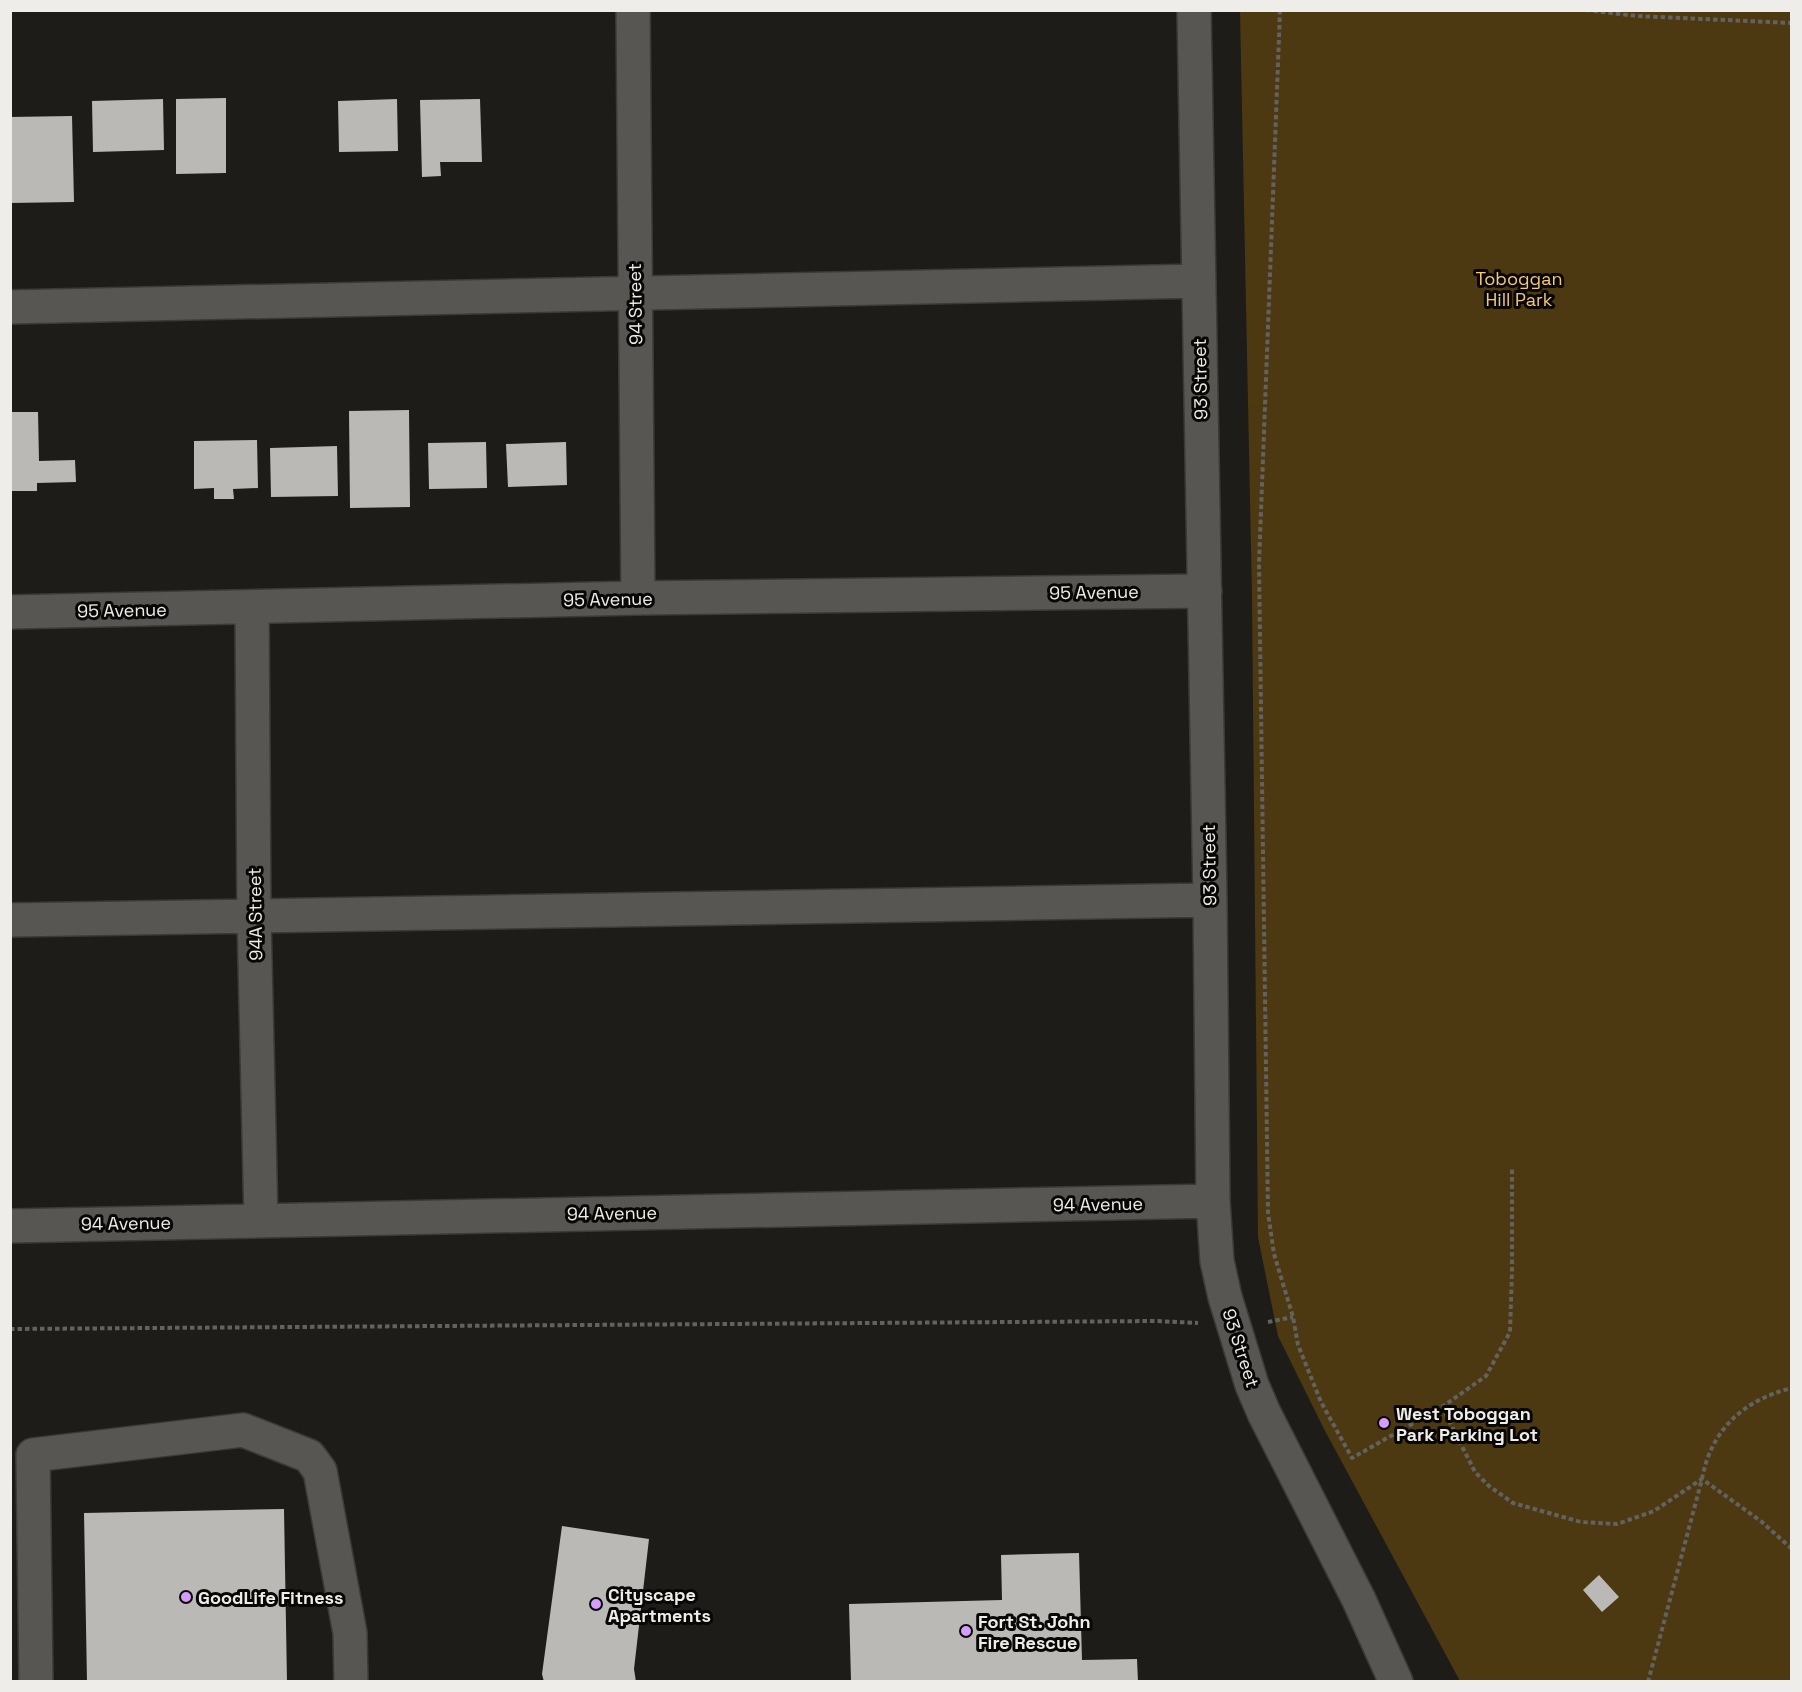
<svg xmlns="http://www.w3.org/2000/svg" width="1802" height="1692" font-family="'Space Grotesk',sans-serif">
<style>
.green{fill:#4c3911}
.building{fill:#bbb9b5}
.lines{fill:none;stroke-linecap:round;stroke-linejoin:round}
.minor-casing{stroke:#3b3a37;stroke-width:36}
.path{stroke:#63625f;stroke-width:4;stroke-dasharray:4.5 3;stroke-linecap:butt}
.minor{stroke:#585652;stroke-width:33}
.poi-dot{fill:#d39cfd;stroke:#080706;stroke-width:2}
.labels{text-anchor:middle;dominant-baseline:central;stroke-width:6;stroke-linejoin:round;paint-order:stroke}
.park-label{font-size:18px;fill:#f6ca75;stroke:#080706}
.street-label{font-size:18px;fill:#eeedea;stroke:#080706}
.poi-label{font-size:18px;font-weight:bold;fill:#eeedea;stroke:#080706;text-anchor:start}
</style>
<rect width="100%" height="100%" fill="#1e1c19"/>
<path class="green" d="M1240,11h551v1670h-331l-136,-252 -46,-93 -20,-99 -6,-640z"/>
<path class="building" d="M226,98v75l-50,1v-75z
M163,99l1,51 -71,2 -1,-51z
M397,99l1,52 -59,1 -1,-51z
M480,99l2,63h-42l1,14 -19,1 -2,-77z
M72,116l2,86 -64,1v-86z
M409,410l1,97 -60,1 -1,-97z
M10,412h28l1,49 36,-1 1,22 -39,1v8h-27z
M257,440l1,48 -25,1 1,10h-20v-11l-20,1v-48z
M486,442l1,46 -58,1 -1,-46z
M566,442l1,43 -59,2 -2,-43z
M337,446l1,50 -67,1 -1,-49z
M284,1509l3,173h-200l-3,-169z
M562,1526l87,13 -15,130 2,13h-92l-2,-8z
M1079,1553l3,107 55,-1 1,23h-287l-2,-78 153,-4 -1,-45z
M1599,1575l20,22 -17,15 -19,-22z"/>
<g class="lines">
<defs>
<path id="minor" d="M633,10l5,588
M1194,10l16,890 3,301 4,60 8,36 27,88 12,28 95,187 37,82
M10,307l1188,-26
M252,607l2,310 7,304
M10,612l628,-14 567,-7
M10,920l1200,-20
M10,1226l1203,-25
M36,1682l-3,-227 210,-25 66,26 11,15 30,162 1,49"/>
</defs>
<use href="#minor" class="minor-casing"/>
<path class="path" d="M1280,10l-21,554 9,649 6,41 19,63 5,28 23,57 31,56 90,-51 44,-31 24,-44 2,-62v-103
M1586,10l51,6 155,7
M1268,1322l25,-5
M10,1329l1146,-8 42,2
M1442,1407l33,65 14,14 24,17 68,19 36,2 37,-13 48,-32 60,43 30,27
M1648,1682l54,-203c9,-49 41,-79 90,-91"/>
<use href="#minor" class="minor"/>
</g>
<g class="poi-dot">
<circle cx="1384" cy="1423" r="6"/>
<circle cx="186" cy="1597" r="6"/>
<circle cx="596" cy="1604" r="6"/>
<circle cx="966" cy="1631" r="6"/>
</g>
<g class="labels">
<g class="park-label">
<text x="1519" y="278">Toboggan<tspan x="1519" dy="21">Hill Park</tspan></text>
</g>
<g class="street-label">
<text transform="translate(635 304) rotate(-91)">94 Street</text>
<text transform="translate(1200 379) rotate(-91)">93 Street</text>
<text transform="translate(1094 592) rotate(-1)">95 Avenue</text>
<text transform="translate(608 599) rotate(-1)">95 Avenue</text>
<text transform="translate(122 610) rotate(-1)">95 Avenue</text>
<text transform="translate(1209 865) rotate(-91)">93 Street</text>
<text transform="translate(255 914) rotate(-91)">94A Street</text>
<text transform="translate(1098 1204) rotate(-1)">94 Avenue</text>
<text transform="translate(612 1213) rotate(-1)">94 Avenue</text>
<text transform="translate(126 1223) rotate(-1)">94 Avenue</text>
<text transform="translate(1241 1348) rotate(72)">93 Street</text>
</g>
<g class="poi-label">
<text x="1396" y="1413">West Toboggan<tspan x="1396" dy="21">Park Parking Lot</tspan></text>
<text x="608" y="1594">Cityscape<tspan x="608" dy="21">Apartments</tspan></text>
<text x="198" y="1597">GoodLife Fitness</text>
<text x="978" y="1621">Fort St. John<tspan x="978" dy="21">Fire Rescue</tspan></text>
</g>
</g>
<rect width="1802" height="1692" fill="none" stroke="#eeedea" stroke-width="24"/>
</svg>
